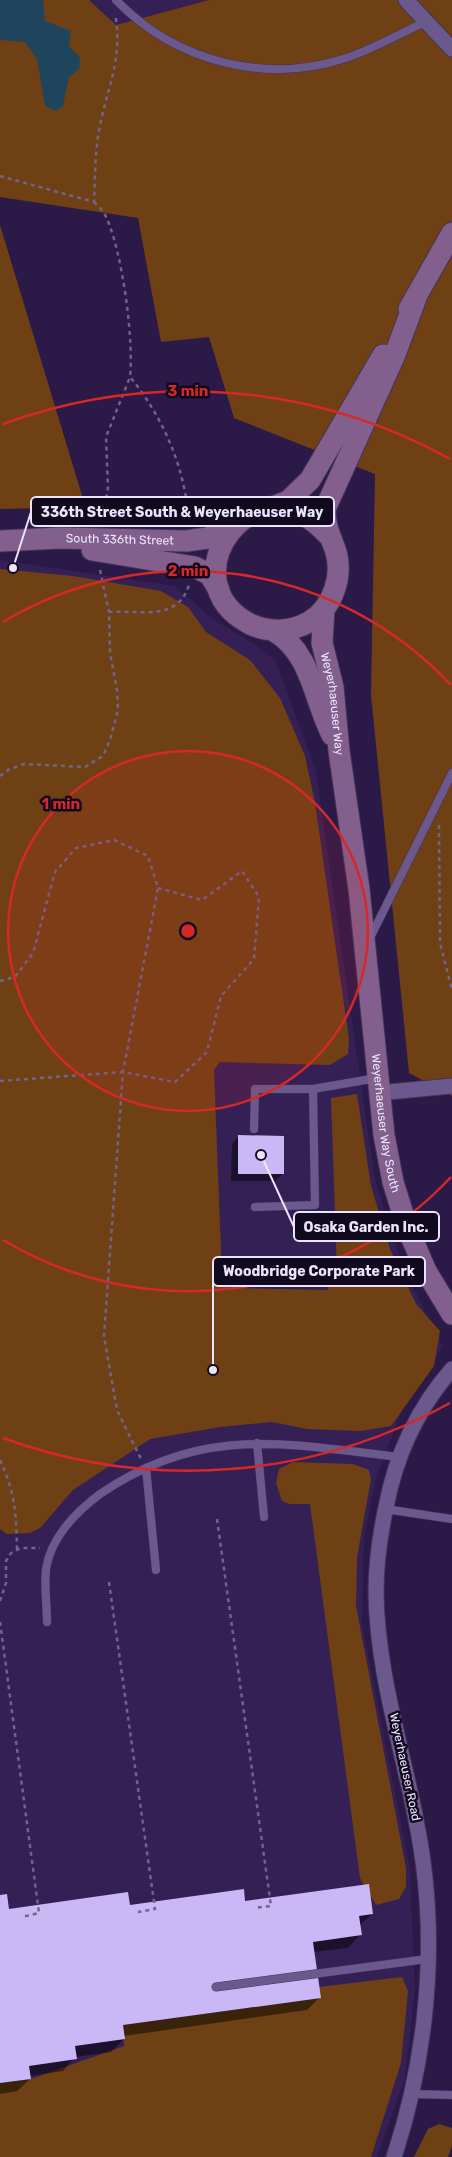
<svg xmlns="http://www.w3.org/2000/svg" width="452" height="2157" font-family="Rubik,sans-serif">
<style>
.built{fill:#352055}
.green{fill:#704015}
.water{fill:#1f455c}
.shadow{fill:#0007}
.building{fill:#cab7f6}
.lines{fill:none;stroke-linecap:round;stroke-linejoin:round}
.lane-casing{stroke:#43335b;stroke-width:9}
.street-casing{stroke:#43335b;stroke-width:17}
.secondary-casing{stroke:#43335b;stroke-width:23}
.path{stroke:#71638a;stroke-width:2.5;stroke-dasharray:4 4;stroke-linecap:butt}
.lane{stroke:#6b598e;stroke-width:8}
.street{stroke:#6b598e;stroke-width:15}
.secondary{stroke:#825f8c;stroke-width:21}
.ring{fill:none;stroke:#d62828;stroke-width:2.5}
.labels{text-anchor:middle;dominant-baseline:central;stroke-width:5;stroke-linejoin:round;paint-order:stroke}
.street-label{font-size:12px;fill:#ebe4fc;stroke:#11091e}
.centre{fill:#d62828;stroke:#11091e;stroke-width:2.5}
.ring-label{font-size:15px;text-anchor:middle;font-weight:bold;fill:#d62828;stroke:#11091e;stroke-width:5;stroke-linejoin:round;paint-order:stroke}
.leader{fill:none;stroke:#ebe4fc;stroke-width:2}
.callout-dot{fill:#ebe4fc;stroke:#11091e;stroke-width:2}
.callout{fill:#11091e;stroke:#ebe4fc;stroke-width:2}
.callout-label{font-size:14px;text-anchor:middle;font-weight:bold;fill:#ebe4fc}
</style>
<rect width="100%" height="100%" fill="#2b1948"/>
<path class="built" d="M89,0h120l-93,25z
M0,560l175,26 39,34 42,25 20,16 40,111 59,408 29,90 39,77 -35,47 -32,84 -12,61 -2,84 48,247 5,120 -10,88 -28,79h-377z"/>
<path class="green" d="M0,0h89l27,25 93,-25h243v1096l-43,-23 -38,-378 4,-221 -141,-56 -25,-81 -48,5 -23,-124 -138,-21z
M0,225l84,277 -38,6 -46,1z
M0,569l73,7 88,15 27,16 18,25 44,28 30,38 25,58 10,47 34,236 -1,15 -18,11 -110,-3 -6,8 8,207 8,11 97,2 10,-19 -6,-173 26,-4 14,92 19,63 26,55 24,27 -6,35 -43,60 -30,5 -54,-2 -35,-7 -52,5 -70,12 -77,51 -33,38 -10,5 -23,1 -7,-5z
M293,1462l60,2 16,6 2,9 -14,78 -1,49 50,262v19l-7,12 -23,6 -16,-27 -50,-374h-21l-7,-3 -6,-18 3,-14z
M402,1977l6,14 -7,72 -30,94h-371v-74l31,-4 93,-33 -1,-21 197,-27 -1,-11z
M439,2124l13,4v17l-4,12h-34l14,-28z"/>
<path class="water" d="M0,0h43l2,21 26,10 -2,16 11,10 -1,12 -10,8 -6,29 -8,5 -10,-5 -8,-47 -12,-17 -25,-2z"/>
<path class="shadow" d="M239,1136l44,38 -8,7h-44l1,-37z
M0,1896l8,14 236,-8 128,12 -13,12 1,9 -12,13 -35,4 6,46 -12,12 -183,26v3l-13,13 -36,5 -12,14 -33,5v3l-13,12 -17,3z"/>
<path class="building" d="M238,1135l46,1v38h-46z
M369,1884l4,30 -14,2 3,19 -49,7 8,56 -198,27 2,14 -50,7 2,13 -48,7 2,13 -31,4v-188l7,-1 2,15 119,-17 2,13 114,-16 1,12z"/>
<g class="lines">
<defs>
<path id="lane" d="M116,0c59,61 148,85 230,58 27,-9 53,-24 79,-36
M370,938l82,-165
M254,1129l1,-40h58l64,-11
M255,1207l60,-2 -2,-116
M257,1443l7,74
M146,1468l10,102
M385,1509l67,10
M47,1622c0,-17 -3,-37 -1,-53 5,-32 30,-57 54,-75 102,-70 185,-50 299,-37
M216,1987l211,-28
M412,2094l40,1"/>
<path id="street" d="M406,0l46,49
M378,1093l74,-7
M394,2157c29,-88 41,-186 31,-279 -10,-96 -48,-189 -49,-286 0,-29 4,-57 10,-85 10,-52 31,-98 66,-138"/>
<g id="secondary">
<path d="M409,309l43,-76"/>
<path d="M270,508l18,-7 22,-21 73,-125"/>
<path d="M328,535c-73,-81 -163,45 -78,89 19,9 41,8 59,-2 24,-14 35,-47 26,-73 -5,-14 -10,-23 -10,-40l69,-152 22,-59"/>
<path id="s1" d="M0,541l60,-3 126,3 22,-3 25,-12"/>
<path d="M92,550l103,17 15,8 9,15"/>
<path id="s2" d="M324,609l-2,34 11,44 6,64 20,138 25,246 9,47 14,45 19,44 26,43"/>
<path d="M274,631c37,21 40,69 58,104"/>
</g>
</defs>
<use href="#lane" class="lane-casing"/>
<use href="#street" class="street-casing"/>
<use href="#secondary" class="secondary-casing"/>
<path class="path" d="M0,176l94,26c1,-22 1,-45 4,-66 7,-44 26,-76 17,-122
M94,202c4,4 10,9 12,15 16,33 28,122 24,160 34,41 56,93 59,147
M102,522l6,-34 -2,-51 24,-60
M100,570l9,42
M0,776l8,-6 16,-6 61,3 18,-11 7,-16 8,-30 -1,-20 -7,-37 -1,-41c32,-2 68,10 80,-27
M439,825l1,118 12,47
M0,981l15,-4 18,-24 22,-81 21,-24 38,-8 34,16 10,32 -35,184 -19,264 13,74 24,49
M0,1081l123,-9 52,10 32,-30 14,-56 33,-37 5,-62 -17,-26 -40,29 -44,-12
M0,1460c16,35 16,53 17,90
M217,1519l54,387 -17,2
M109,1582l46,327 -17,3
M0,1601l6,-18v-22l5,-8 10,-5h19
M0,1622l39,291 -17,4"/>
<use href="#lane" class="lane"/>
<use href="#street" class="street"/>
<use href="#secondary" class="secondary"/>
</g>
<circle cx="188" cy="931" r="180" fill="#d62828" fill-opacity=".12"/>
<g class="ring">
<circle cx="188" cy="931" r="180"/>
<path d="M451 1177A360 360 0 0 1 3 1240M3 622A360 360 0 0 1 451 685"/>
<path d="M450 1403A540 540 0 0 1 3 1438M3 424A540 540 0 0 1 450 459"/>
</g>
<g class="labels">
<g class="street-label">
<text stroke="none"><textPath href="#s1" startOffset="120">South 336th Street</textPath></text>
<text stroke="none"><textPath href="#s2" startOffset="96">Weyerhaeuser Way</textPath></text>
<text stroke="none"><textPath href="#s2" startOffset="519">Weyerhaeuser Way South</textPath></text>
<text transform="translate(405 1767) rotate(78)">Weyerhaeuser Road</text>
</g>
</g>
<circle cx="188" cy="931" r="8" class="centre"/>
<g class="ring-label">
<text x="188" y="396">3 min</text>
<text x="188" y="576">2 min</text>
<text x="61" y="809">1 min</text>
</g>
<path class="leader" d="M13 568L31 512M261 1155L294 1227M213 1370L213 1271"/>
<g class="callout-dot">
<circle cx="13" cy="568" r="5"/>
<circle cx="261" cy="1155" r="5"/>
<circle cx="213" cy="1370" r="5"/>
</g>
<g class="callout">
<rect x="31" y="497" width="303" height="29" rx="5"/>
<rect x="294" y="1212" width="145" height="29" rx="5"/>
<rect x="213" y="1257" width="212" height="29" rx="5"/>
</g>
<g class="callout-label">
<text x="182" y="517">336th Street South &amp; Weyerhaeuser Way</text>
<text x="366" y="1232">Osaka Garden Inc.</text>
<text x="319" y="1276">Woodbridge Corporate Park</text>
</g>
</svg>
